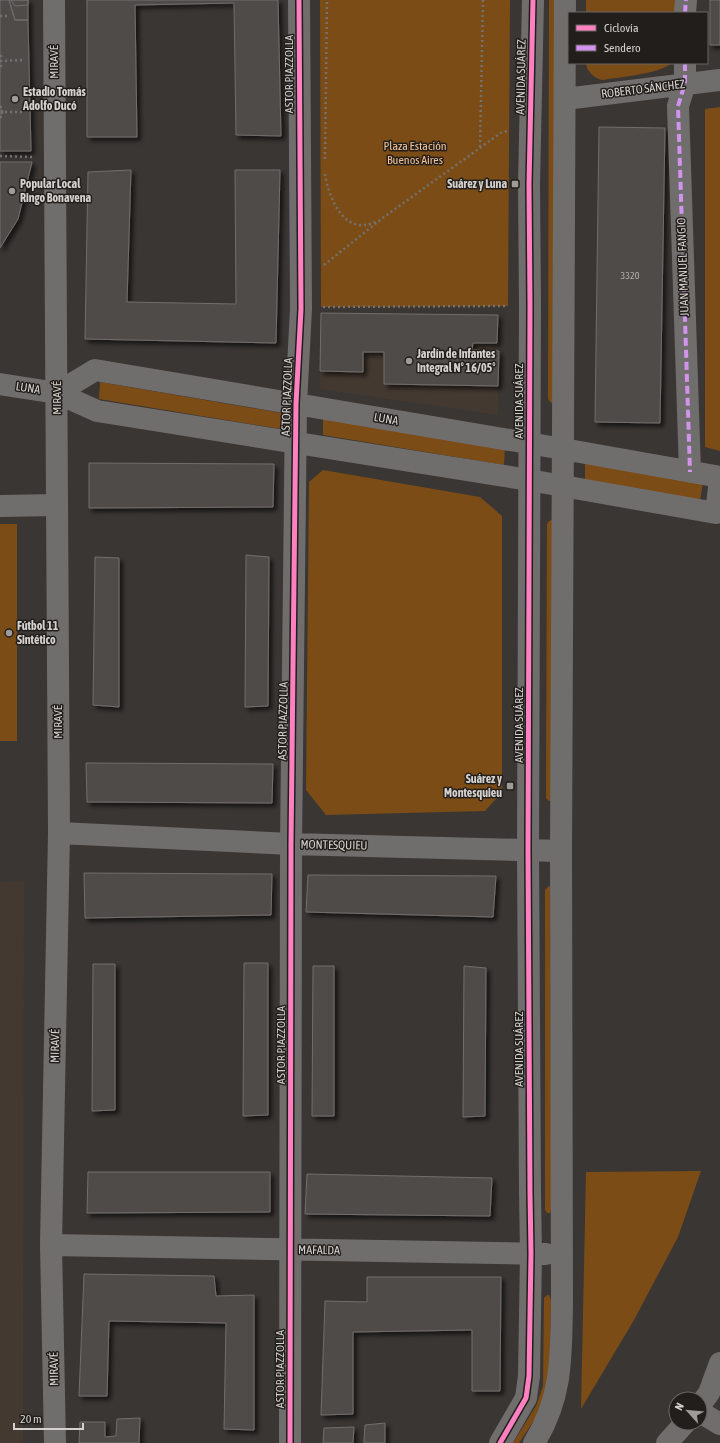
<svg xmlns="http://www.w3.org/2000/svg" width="720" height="1443" font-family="'Asap Condensed',sans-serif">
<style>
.built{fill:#443931}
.green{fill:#7c4c17}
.building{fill:#4f4c4a;stroke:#716e6c;filter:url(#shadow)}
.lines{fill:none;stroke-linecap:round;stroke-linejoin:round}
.path{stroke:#747271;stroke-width:2.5;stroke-dasharray:2 3;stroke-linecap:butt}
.minor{stroke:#706e6d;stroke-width:22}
.quiet{stroke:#d193ec;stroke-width:4;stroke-dasharray:8 4;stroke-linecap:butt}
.cycleway-casing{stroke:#211e1b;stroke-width:8}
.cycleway{stroke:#ff80c0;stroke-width:5}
.poi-dot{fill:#9e9b98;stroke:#211e1b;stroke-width:1.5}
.labels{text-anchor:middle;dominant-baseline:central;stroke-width:3;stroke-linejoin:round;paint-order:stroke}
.number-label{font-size:10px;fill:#b4b0ad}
.street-label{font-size:12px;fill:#d5d1ce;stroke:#211e1b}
.poi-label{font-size:12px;font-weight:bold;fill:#d5d1ce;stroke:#211e1b;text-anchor:start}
.park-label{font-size:12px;fill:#f7c397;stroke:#211e1b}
</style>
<defs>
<filter id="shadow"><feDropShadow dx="3.5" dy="3.5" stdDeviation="2" flood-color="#0009"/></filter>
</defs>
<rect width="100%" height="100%" fill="#393633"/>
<path class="built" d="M321,313l177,2v100l-178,-26z
M24,881l-1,562h-23v-561z"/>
<path class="green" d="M320,0h190l-2,306 -187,1z
M549,0h8l-4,402 -2,1 -3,-4z
M586,0h95v13h-95z
M586,63h86c-13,11 -52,14 -70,17 -8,-2 -15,-8 -16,-17z
M720,107v344l-15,-4v-338z
M100,382l193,33v16l-194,-32z
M323,417l182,29 -1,19 -181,-30z
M585,461l118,21 -3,19 -115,-21z
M323,470l157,27 22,19v276l-17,19 -159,4 -20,-25 3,-308z
M552,520l-1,281h-2l-3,-3 1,-274 2,-3z
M0,524h17v217h-17z
M549,886h1l2,324 -2,3h-3l-2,-3v-320z
M701,1171l-23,66 -44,83 -53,89 5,-237z
M547,1295h2l2,5c-1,30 1,69 -6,98 -5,16 -17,31 -26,45h-6l23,-37 7,-20 1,-88z"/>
<path class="building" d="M0,0h9l6,20h13l3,131h-31z
M9,0h19v20h-13z
M11,0h17v5l-13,1z
M87,0h191l3,136 -45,-1 -2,-132 -99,2 2,132h-50z
M710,0h10v45h-10z
M599,127l66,1 -5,295 -65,-1z
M0,162h32l-14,57 -18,29z
M131,170l-4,132 109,2 -1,-134h45l-4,173 -191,-4 3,-167z
M321,313l177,2 -1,28h-24l-1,7 27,1 -1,35 -114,-2v-32h-21v20l-43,-1z
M89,463l185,1 -1,43 -184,1z
M246,555l23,2 -1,149 -23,1z
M95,557l24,1v149l-26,-2z
M86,763l187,1 -1,39 -185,-1z
M84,873l188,1 -1,41 -186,3z
M308,875l188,1 -3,41 -187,-5z
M244,963h24v152l-25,1z
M93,964h22v146l-23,1z
M313,966h21v150h-22z
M464,966l22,2 -1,148 -22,1z
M88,1172h182v40l-183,1z
M307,1174l185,4 -2,38 -185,-2z
M84,1274l130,2 2,20 38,-1v135l-30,-1 2,-106 -117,-2 -2,75h-28z
M367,1277h134l-1,114h-28v-61l-119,2v82l-32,1 4,-114 42,1z
M140,1418l-1,25h-60l1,-21h25v15l11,-1 1,-17z
M385,1423v20h-21l1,-18z
M354,1427l-1,16h-30l1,-15z"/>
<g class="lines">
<path class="path" d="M0,16h9
M0,56h1v5
M0,66h1v-5l23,-1
M0,107h2v5
M0,117h2v-5h23
M480,147l3,-147
M0,156l32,1
M325,159l2,-159
M325,174c4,25 20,64 52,47
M324,265l60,-48 118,-85 5,-1
M323,307l185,-1"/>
<path class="minor" d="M54,0l5,833 -8,412 4,198
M685,13l1,-13
M685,63v20l-7,23 12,366
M565,99l155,-19
M0,384l57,9 40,18 432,69 187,33 4,-34
M57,393l38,-23 468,79 157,28
M0,506l57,-1
M59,833l232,11 270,7
M51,1245l495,9
M700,1405l9,-12 11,-30
M700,1412l20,12
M290,1443l1,-599 5,-440 5,-95 -2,-309
M500,1443l26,-45 3,-22 2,-122 -1,-62 -2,-342 2,-546 -1,-120 4,-184
M534,1443c29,-46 27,-88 28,-141l-1,-451 4,-851
M667,1443l18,-20"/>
<path class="quiet" d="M685,13l1,-13
M685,63v20l-7,23 12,366"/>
<defs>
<path id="cycleway" d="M290,1443l1,-599 5,-440 5,-95 -2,-309
M500,1443l26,-45 3,-22 2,-122 -1,-62 -2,-342 2,-546 -1,-120 4,-184"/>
</defs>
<use href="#cycleway" class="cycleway-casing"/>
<use href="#cycleway" class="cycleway"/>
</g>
<g class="poi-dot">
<circle cx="15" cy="99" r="4"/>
<rect x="511" y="180" width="8" height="8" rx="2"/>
<circle cx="12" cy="191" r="4"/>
<circle cx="409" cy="361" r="4"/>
<circle cx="9" cy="633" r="4"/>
<rect x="506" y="782" width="8" height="8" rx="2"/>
</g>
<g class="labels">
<g class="number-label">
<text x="630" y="275">3320</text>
</g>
<g class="street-label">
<text transform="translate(54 62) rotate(-90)">MIRAVÉ</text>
<text transform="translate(289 74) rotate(-90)">ASTOR PIAZZOLLA</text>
<text transform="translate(521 77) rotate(-89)">AVENIDA SUÁREZ</text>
<text transform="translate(643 89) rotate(-7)">ROBERTO SÁNCHEZ</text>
<text transform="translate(683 267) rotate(-92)">JUAN MANUEL FANGIO</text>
<text transform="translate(28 388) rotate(9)">LUNA</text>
<text transform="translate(287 397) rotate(-88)">ASTOR PIAZZOLLA</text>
<text transform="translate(57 398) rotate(-90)">MIRAVÉ</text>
<text transform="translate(519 401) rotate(-90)">AVENIDA SUÁREZ</text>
<text transform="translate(386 419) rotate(10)">LUNA</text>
<text transform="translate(283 721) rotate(-89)">ASTOR PIAZZOLLA</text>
<text transform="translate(58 722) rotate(-90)">MIRAVÉ</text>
<text transform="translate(519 725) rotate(-90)">AVENIDA SUÁREZ</text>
<text transform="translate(334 845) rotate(1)">MONTESQUIEU</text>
<text transform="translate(281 1045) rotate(-90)">ASTOR PIAZZOLLA</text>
<text transform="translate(55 1046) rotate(-89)">MIRAVÉ</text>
<text transform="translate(519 1049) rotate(-90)">AVENIDA SUÁREZ</text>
<text transform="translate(319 1250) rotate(1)">MAFALDA</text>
<text transform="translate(54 1369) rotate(-91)">MIRAVÉ</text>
<text transform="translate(280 1369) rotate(-90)">ASTOR PIAZZOLLA</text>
</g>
<g class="poi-label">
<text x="23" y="92">Estadio Tomás<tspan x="23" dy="14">Adolfo Ducó</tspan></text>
<text x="20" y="184">Popular Local<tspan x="20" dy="14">Ringo Bonavena</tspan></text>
<text x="507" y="184" text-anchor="end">Suárez y Luna</text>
<text x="417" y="354">Jardín de Infantes<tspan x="417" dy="14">Integral N° 16/05°</tspan></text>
<text x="17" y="626">Fútbol 11<tspan x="17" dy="14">Sintético</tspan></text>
<text x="502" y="779" text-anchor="end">Suárez y<tspan x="502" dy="14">Montesquieu</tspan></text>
</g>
<g class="park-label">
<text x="415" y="146">Plaza Estación<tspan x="415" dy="14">Buenos Aires</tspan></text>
</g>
</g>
<rect x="568" y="12" width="140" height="52" fill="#211e1b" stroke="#696663"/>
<rect x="576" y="25" width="20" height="6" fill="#ff80c0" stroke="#696663"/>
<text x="604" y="32" font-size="12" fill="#d5d1ce">Ciclovía</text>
<rect x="576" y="45" width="20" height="6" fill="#d193ec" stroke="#696663"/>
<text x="604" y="52" font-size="12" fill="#d5d1ce">Sendero</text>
<g transform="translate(688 1411) rotate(297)"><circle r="19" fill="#211e1b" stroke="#696663"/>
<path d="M0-3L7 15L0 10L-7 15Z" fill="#9e9b98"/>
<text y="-6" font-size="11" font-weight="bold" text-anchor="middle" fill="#d5d1ce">N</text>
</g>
<path d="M14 1423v6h69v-6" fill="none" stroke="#d5d1ce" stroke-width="2"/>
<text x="20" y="1423" font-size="12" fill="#d5d1ce" stroke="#211e1b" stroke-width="3" paint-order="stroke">20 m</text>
</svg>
